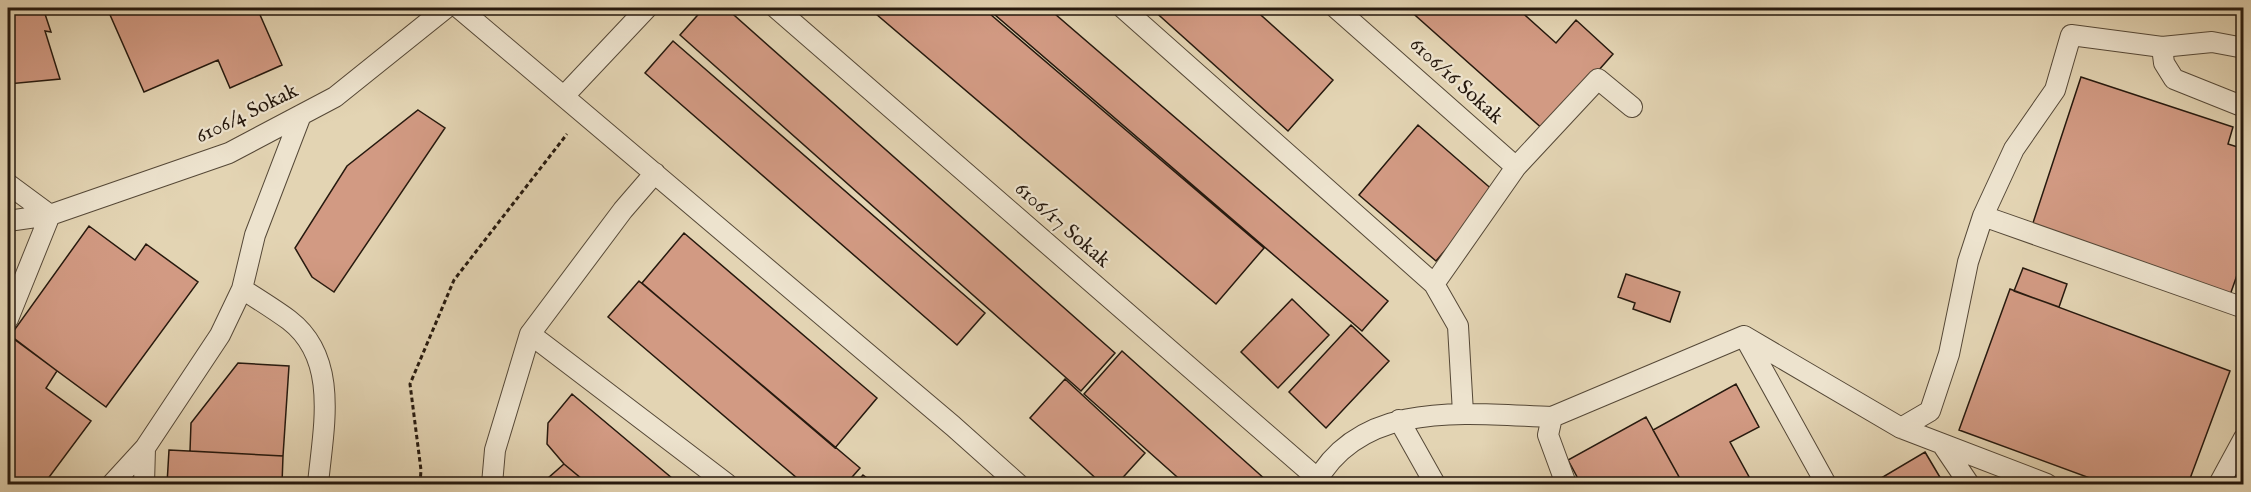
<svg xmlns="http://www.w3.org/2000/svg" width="2251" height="492" font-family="'IM FELL English',serif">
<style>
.building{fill:#d29a83;stroke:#26190e;stroke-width:1.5}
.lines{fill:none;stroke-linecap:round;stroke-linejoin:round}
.minor-casing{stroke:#554837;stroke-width:22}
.path{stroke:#26190e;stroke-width:3;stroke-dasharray:4.5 3;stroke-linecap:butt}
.minor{stroke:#ede3ce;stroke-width:20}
.labels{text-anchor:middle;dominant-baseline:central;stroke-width:4.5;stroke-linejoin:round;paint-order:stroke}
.street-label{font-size:21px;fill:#26190e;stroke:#ede3ce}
</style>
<rect width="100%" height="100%" fill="#e3d4b3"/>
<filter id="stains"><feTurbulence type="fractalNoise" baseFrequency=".00333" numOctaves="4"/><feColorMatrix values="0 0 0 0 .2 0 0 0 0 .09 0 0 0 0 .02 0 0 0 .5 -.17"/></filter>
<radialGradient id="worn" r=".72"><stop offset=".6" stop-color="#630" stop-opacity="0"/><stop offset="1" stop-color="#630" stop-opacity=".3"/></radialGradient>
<path class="building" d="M8,8h35l8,24 -6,-1 15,48 -52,5z
M107,8h150l25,57 -52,23 -12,-28 -74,32z
M704,8h22l389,345 -34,38 -401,-356z
M869,8h114l281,240 -48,56z
M987,8h61l340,293 -26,30z
M1151,8h102l80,72 -45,51z
M1407,8h110l39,35 20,-23 37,34 -68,77z
M673,41l312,272 -28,32 -312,-272z
M2081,77l152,50 -5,17 16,5v106l-15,43 -199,-66z
M418,110l27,18 -111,164 -22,-15 -17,-29 52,-82z
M1418,125l77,67 -59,69 -77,-66z
M89,226l46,34 11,-16 52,38 -92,125 -96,-71z
M684,233l193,165 -42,50 -193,-165z
M2023,268l44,16 -8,23 -45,-16z
M1626,274l54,18 -10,30 -37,-13 2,-6 -17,-6z
M639,281l221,187 -14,16h-42l-196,-167z
M2010,289l220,82 -42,113h-82l-147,-54z
M1292,299l37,36 -51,53 -37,-36z
M1351,325l38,36 -63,67 -37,-36z
M15,339l42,32 -11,17 45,33 -47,63h-36v-135z
M1122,351l145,130 -3,3h-79l-101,-90z
M238,363l51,3 -6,90 -93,-5 1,-28z
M1065,379l80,74 -28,31h-15l-72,-66z
M1736,384l23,43 -29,15 23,42h-70l-30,-54z
M572,394l107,90h-91l-24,-20 -17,-20 1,-21z
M1646,417l37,67h-102l-13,-24z
M169,450l114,6 -1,28h-115z
M1925,452l19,32h-73z
M564,464l24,20h-38l-3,-5z
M863,475l12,9h-20z"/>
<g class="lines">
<defs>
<path id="minor" d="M459,8l494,418 65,58
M776,8l542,471
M1123,8l311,276 24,42 5,87
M1336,8l180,159
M2162,47l2,16 10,16 70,28
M564,96l83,-88
M8,184l42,31 -42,104
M1983,216l261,92
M8,221l42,-6 179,-62 106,-56 111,-89
M1434,284l82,-117 82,-88 34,28
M242,289c16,10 32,20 47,31 51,39 34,109 29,164
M530,334l197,150
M1744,336l82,148
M1399,420l36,64
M1901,428l146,56
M1942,444l27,40
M112,484l33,-36 75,-113 22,-46 13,-54 46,-120
M144,484l1,-36
M492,484l3,-34 35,-116 93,-124 32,-37
M1315,484c46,-86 154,-70 237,-67
M1566,484l-18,-49 4,-18 192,-81 157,92 29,-17 19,-57 19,-92 15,-46 31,-67 41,-59 16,-55 91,12 50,-5 32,6
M2219,484l25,-46"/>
</defs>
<use href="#minor" class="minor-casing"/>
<path class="path" d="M420,484l1,-14 -11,-86 44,-104 113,-146"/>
<use href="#minor" class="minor"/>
</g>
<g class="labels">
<g class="street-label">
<text transform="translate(1456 81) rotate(42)">6106/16 Sokak</text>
<text transform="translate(247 114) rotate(-26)">6106/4 Sokak</text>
<text transform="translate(1062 225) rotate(41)">6106/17 Sokak</text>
</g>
</g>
<rect width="2251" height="492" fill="none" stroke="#e3d4b3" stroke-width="30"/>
<rect x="9" y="9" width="2233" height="474" fill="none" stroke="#26190e" stroke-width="3"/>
<rect x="15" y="15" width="2221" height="462" fill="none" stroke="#26190e" stroke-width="1.5"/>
<rect width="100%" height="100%" filter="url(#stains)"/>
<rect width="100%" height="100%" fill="url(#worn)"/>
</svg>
